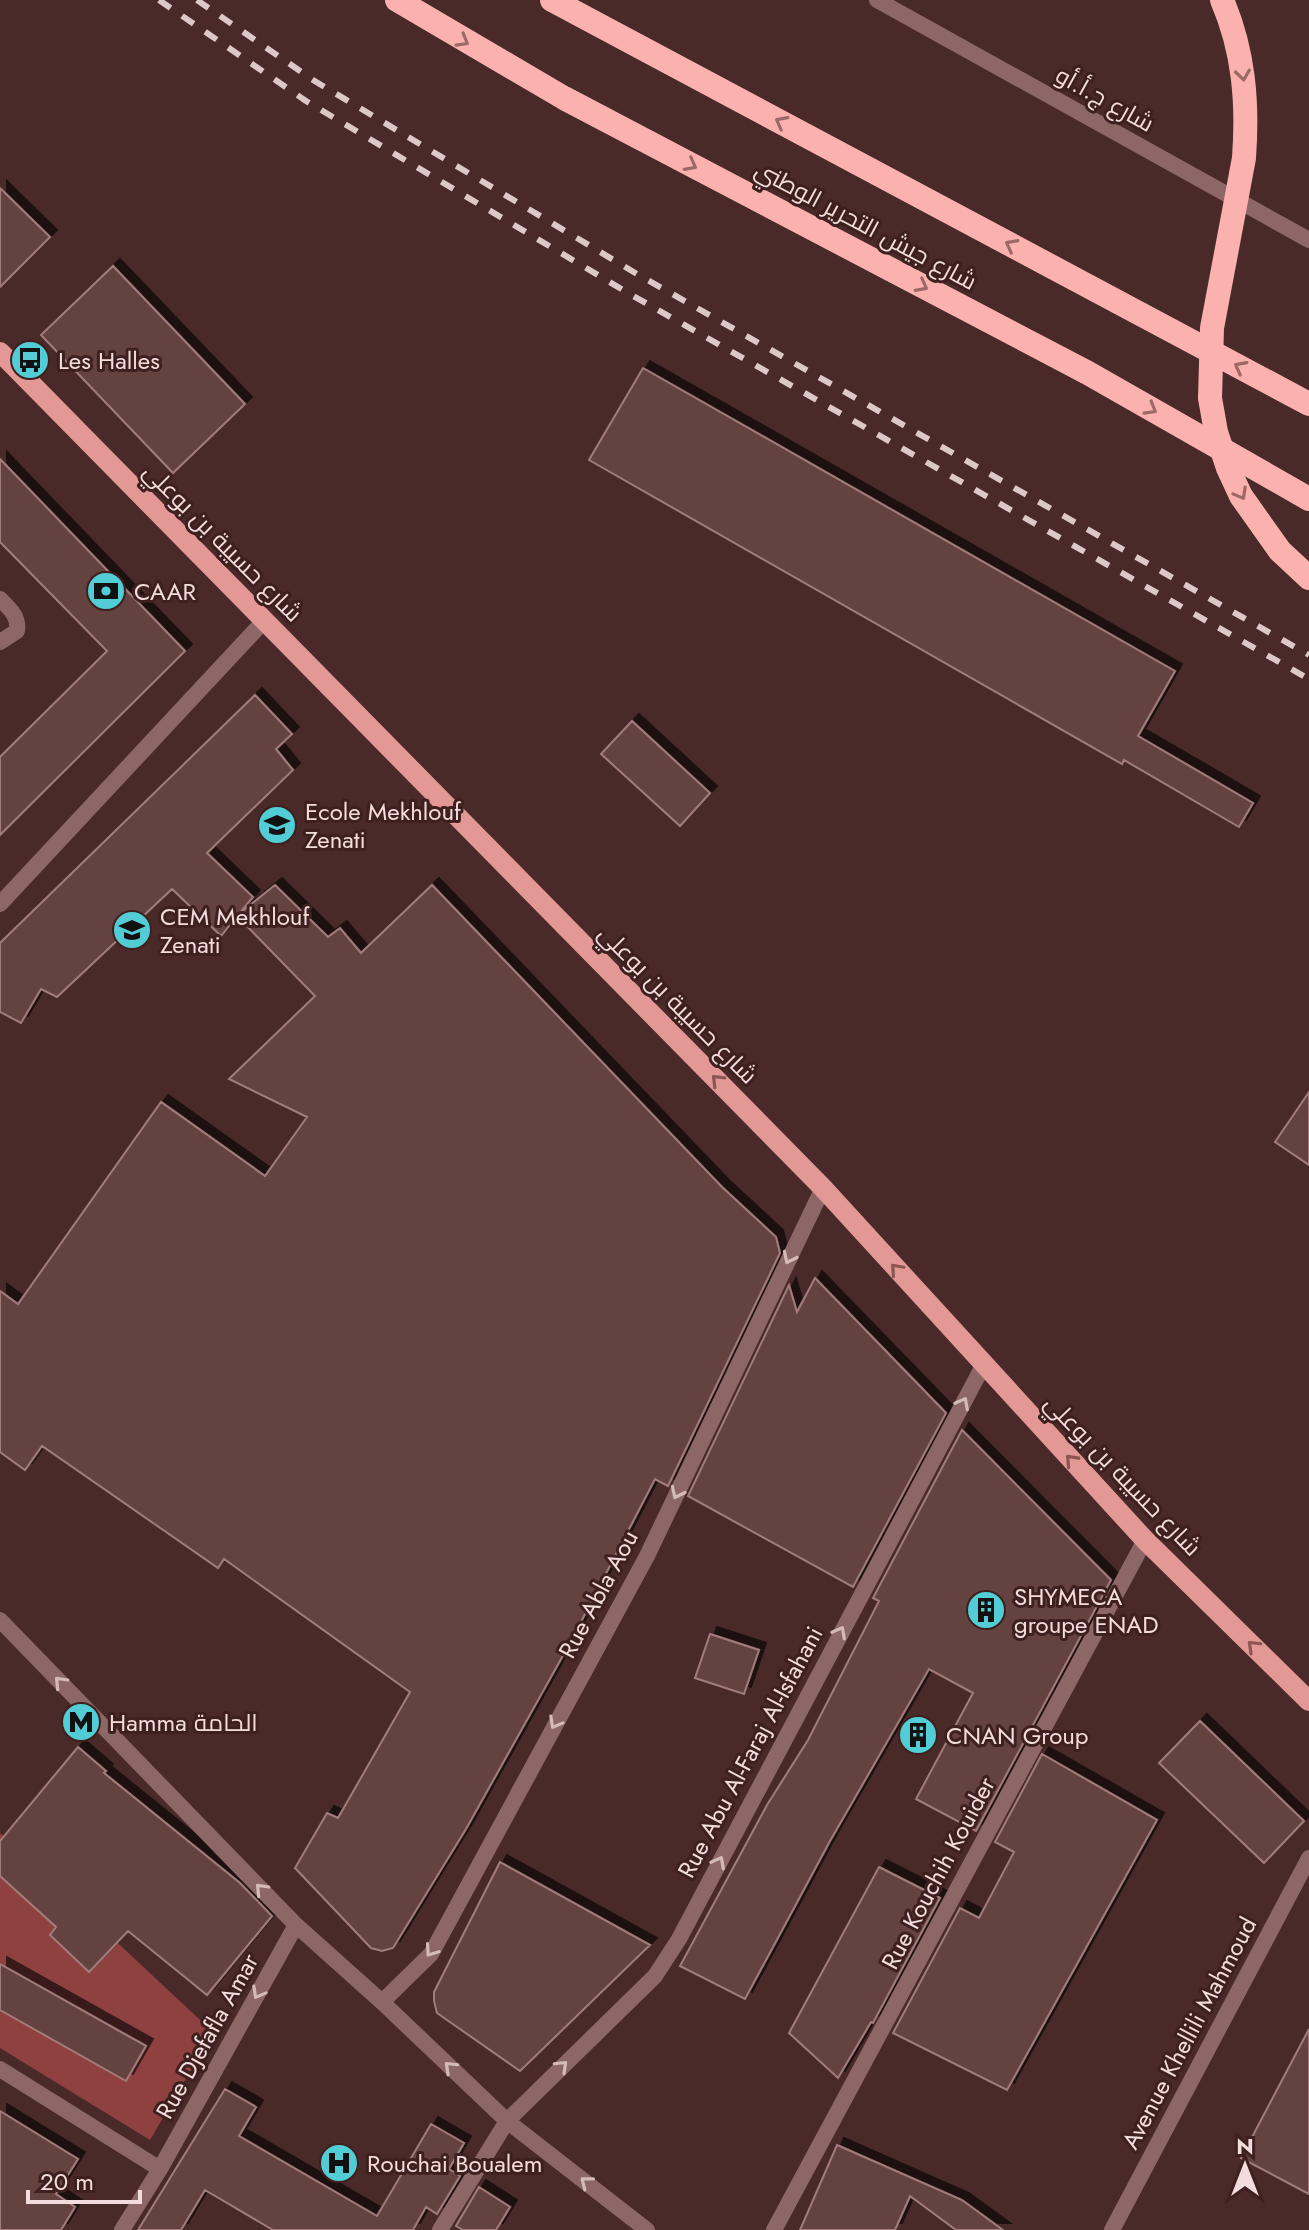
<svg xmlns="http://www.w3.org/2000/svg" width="1309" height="2230" font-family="Jost,Cairo,sans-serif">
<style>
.green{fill:#8f4140}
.building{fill:#644341;stroke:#a17c7a;stroke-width:2;filter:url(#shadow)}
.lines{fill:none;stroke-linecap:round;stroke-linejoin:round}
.service{stroke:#8d6765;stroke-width:16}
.minor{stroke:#8d6765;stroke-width:16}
.primary{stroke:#e49895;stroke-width:20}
.motorway{stroke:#fbb2ae;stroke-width:24}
.rail{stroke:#dec8c7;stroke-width:6;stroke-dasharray:14 14;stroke-linecap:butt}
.motorway-bridge{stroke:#fbb2ae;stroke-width:24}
.oneway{stroke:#9c6966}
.oneway2{stroke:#895654}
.oneway3{stroke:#d4bab8}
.labels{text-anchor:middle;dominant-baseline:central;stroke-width:6;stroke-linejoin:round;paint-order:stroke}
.street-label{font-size:24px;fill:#f2dddc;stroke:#3e201f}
.poi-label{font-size:24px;fill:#f2dddc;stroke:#3e201f;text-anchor:start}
</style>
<defs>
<filter id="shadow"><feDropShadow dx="7" dy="-7" stdDeviation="0" flood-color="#0009"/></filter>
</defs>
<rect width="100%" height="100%" fill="#492a29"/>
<path class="green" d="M0,1833l213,199 -63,108 -150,-92z"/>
<path class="building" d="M0,188l50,49 -50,50z
M113,266l132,138 -72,69 -132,-138z
M643,368l532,303 -37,65 115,67 -14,24 -115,-67 -2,4 -533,-304z
M0,459l185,192 -185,184v-78l107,-106 -107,-109z
M255,695l37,39 -16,15 17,21 -86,83 46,44 -14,17 36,-29 53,52 12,-9 21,25 71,-68 290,302 54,50 4,16 -112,233 -13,-7 -85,164 -104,186 -73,119 -11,3 -11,-3 -76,-80 32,-55 11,5 72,-126 -186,-133 -6,9 -176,-122 -17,24 -25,-18v-161l18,13 143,-202 104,74 42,-59 -78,-38 86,-83 -78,-80 -16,20 -49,-47 -115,108 -16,-8 -20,34 -21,-11v-69z
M632,721l78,72 -30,33 -79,-72z
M1309,1092v73l-34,-23z
M815,1278l131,135 -93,174 -165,-91 101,-211 8,27z
M962,1430l149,150 -135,251 -60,-32 57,-106 -44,-24 -99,172 -85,158 -65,-33 87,-161 41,-65 71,-139 -6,-3z
M710,1634l49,16 -15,44 -49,-16z
M1200,1721l104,100 -40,42 -105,-100z
M78,1747l28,24 -2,2 136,110 32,33 -65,79 -79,-64 -39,41 -39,-37 6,-8 -56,-51v-35z
M1042,1754l115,66 -150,270 -114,-57 67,-125 19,10 35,-66 -19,-10z
M500,1862l150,83 -130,126 -83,-58 -3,-12v-9z
M879,1867l61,31 -67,125 -2,-1 -33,56 -49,-45z
M0,1964l146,82 -20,35 -126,-71z
M1309,2029v165l-68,-36z
M225,2089l31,18 -17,29 138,80 54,-92 33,19 -15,26 11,7 -23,38 -11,-7 -13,23h-140l-68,-40 -24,40h-43z
M0,2111l78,48 -22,35 19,13 -14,23h-61z
M837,2145l125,55 41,30h-47l-46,-34 -15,34h-95z
M479,2187l31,20 -14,23h-33l-7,-4z"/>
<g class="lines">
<path class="service" d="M0,599c10,10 19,17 17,32l-17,11"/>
<path class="minor" d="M877,0l432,240
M0,904l264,-283
M0,1620l296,305 86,77 125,119 140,109
M382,2002l49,-48 216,-398 176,-368
M0,2069l160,100
M122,2230l38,-61 136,-244
M440,2230l67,-109 148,-145 24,-37 304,-573
M774,2230l371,-690
M1112,2230l197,-372"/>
<path class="primary" d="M0,352l823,836 322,352 164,161"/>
<path class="motorway" d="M397,0l167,98 524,275 221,126
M552,0l757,404"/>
<path class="rail" d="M159,0l147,101 322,192 681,386
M197,0l116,80 324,194 672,381"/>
<path class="motorway-bridge" d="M1222,0c22,51 26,103 22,158l-32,170 -2,70 6,34 12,36 13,28 39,55 29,27"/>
</g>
<defs><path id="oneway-chevron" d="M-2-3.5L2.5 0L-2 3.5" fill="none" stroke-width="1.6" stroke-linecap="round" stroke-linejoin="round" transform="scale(2)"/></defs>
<g class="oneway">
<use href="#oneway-chevron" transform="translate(463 41) rotate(30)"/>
<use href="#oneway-chevron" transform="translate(1243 75) rotate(82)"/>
<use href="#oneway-chevron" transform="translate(781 122) rotate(-152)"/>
<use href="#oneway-chevron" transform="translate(691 165) rotate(28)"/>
<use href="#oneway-chevron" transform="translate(1011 245) rotate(-152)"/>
<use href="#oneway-chevron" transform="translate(922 286) rotate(28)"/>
<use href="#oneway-chevron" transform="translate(1240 367) rotate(-152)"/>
<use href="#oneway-chevron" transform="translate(1151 409) rotate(30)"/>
<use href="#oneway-chevron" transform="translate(1241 494) rotate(61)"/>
</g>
<g class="oneway2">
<use href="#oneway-chevron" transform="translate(717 1080) rotate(-135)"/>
<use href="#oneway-chevron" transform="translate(896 1269) rotate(-132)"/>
<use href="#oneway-chevron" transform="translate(1071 1460) rotate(-133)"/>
<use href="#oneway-chevron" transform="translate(1253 1646) rotate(-136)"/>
</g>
<g class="oneway3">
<use href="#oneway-chevron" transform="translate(789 1258) rotate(116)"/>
<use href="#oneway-chevron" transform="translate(963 1403) rotate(-62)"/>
<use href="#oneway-chevron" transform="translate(677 1493) rotate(116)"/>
<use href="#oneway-chevron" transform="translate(840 1632) rotate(-62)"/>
<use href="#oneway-chevron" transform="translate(60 1682) rotate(-134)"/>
<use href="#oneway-chevron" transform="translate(555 1723) rotate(119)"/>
<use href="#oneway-chevron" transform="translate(719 1862) rotate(-62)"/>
<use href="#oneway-chevron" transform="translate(261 1889) rotate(-134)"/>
<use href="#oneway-chevron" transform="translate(431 1951) rotate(125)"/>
<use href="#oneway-chevron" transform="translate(258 1993) rotate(119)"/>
<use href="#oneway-chevron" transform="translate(562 2066) rotate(-44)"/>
<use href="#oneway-chevron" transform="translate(450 2067) rotate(-136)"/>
<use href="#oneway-chevron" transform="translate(586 2182) rotate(-142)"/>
</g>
<defs>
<symbol id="bus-disc" viewBox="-11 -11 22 22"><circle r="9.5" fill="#52ccd5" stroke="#3e201f"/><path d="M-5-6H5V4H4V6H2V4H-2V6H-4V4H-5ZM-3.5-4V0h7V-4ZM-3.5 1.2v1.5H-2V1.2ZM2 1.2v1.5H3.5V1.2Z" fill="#111"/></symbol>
<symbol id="bank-disc" viewBox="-11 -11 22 22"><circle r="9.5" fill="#52ccd5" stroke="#3e201f"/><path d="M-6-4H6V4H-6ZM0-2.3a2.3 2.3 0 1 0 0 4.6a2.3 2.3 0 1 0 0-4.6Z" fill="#111"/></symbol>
<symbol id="school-disc" viewBox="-11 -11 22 22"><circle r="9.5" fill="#52ccd5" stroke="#3e201f"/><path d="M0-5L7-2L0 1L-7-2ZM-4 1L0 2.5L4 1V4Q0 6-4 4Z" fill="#111"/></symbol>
<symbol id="building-disc" viewBox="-11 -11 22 22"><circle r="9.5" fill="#52ccd5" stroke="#3e201f"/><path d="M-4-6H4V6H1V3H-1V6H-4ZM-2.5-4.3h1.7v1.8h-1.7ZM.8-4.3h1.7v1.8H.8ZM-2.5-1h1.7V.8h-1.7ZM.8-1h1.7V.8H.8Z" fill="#111"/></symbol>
<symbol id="metro-disc" viewBox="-11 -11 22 22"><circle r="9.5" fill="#52ccd5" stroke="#3e201f"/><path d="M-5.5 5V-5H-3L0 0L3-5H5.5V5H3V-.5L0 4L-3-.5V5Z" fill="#111"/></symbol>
<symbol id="hospital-disc" viewBox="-11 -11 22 22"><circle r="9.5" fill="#52ccd5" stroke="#3e201f"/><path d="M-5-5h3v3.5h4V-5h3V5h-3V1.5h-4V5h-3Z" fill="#111"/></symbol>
</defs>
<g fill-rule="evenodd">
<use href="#bus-disc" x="8" y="338" width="44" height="44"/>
<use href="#bank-disc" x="84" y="569" width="44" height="44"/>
<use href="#school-disc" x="255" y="803" width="44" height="44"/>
<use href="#school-disc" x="110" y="908" width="44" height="44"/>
<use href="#building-disc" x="964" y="1588" width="44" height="44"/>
<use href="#metro-disc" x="59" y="1700" width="44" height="44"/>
<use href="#building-disc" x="896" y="1713" width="44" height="44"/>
<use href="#hospital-disc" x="317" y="2141" width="44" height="44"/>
</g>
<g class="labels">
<g class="street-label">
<text transform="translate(1105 99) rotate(29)">شارع ج.أ.أو</text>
<text transform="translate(866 225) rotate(28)">شارع جيش التحرير الوطني</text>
<text transform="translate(223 542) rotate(45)">شارع حسيبة بن بوعلي</text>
<text transform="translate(678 1004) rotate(45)">شارع حسيبة بن بوعلي</text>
<text transform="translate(1123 1475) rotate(46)">شارع حسيبة بن بوعلي</text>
<text transform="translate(598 1594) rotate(-62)">Rue Abla Aou</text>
<text transform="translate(750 1752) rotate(-62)">Rue Abu Al-Faraj Al-Isfahani</text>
<text transform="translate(938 1873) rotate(-62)">Rue Kouchih Kouider</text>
<text transform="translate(1189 2033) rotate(-62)">Avenue Khellili Mahmoud</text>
<text transform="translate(207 2036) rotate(-61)">Rue Djefafla Amar</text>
</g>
<g class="poi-label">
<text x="58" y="360">Les Halles</text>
<text x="134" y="591">CAAR</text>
<text x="305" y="811">Ecole Mekhlouf<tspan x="305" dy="28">Zenati</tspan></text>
<text x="160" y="916">CEM Mekhlouf<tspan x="160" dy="28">Zenati</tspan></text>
<text x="1014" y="1596">SHYMECA<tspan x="1014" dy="28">groupe ENAD</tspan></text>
<text x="109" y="1722">Hamma الحامة</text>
<text x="946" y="1735">CNAN Group</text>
<text x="367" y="2163">Rouchai Boualem</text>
</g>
</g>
<g transform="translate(1245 2166)" stroke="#3e201f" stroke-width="6" paint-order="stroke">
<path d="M0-6L14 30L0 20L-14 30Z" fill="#f2dddc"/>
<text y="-12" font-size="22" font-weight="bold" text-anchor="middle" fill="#f2dddc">N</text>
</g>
<path d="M28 2190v12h112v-12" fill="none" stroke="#f2dddc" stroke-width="4"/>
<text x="40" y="2190" font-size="24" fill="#f2dddc" stroke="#3e201f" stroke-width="6" paint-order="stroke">20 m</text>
</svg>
